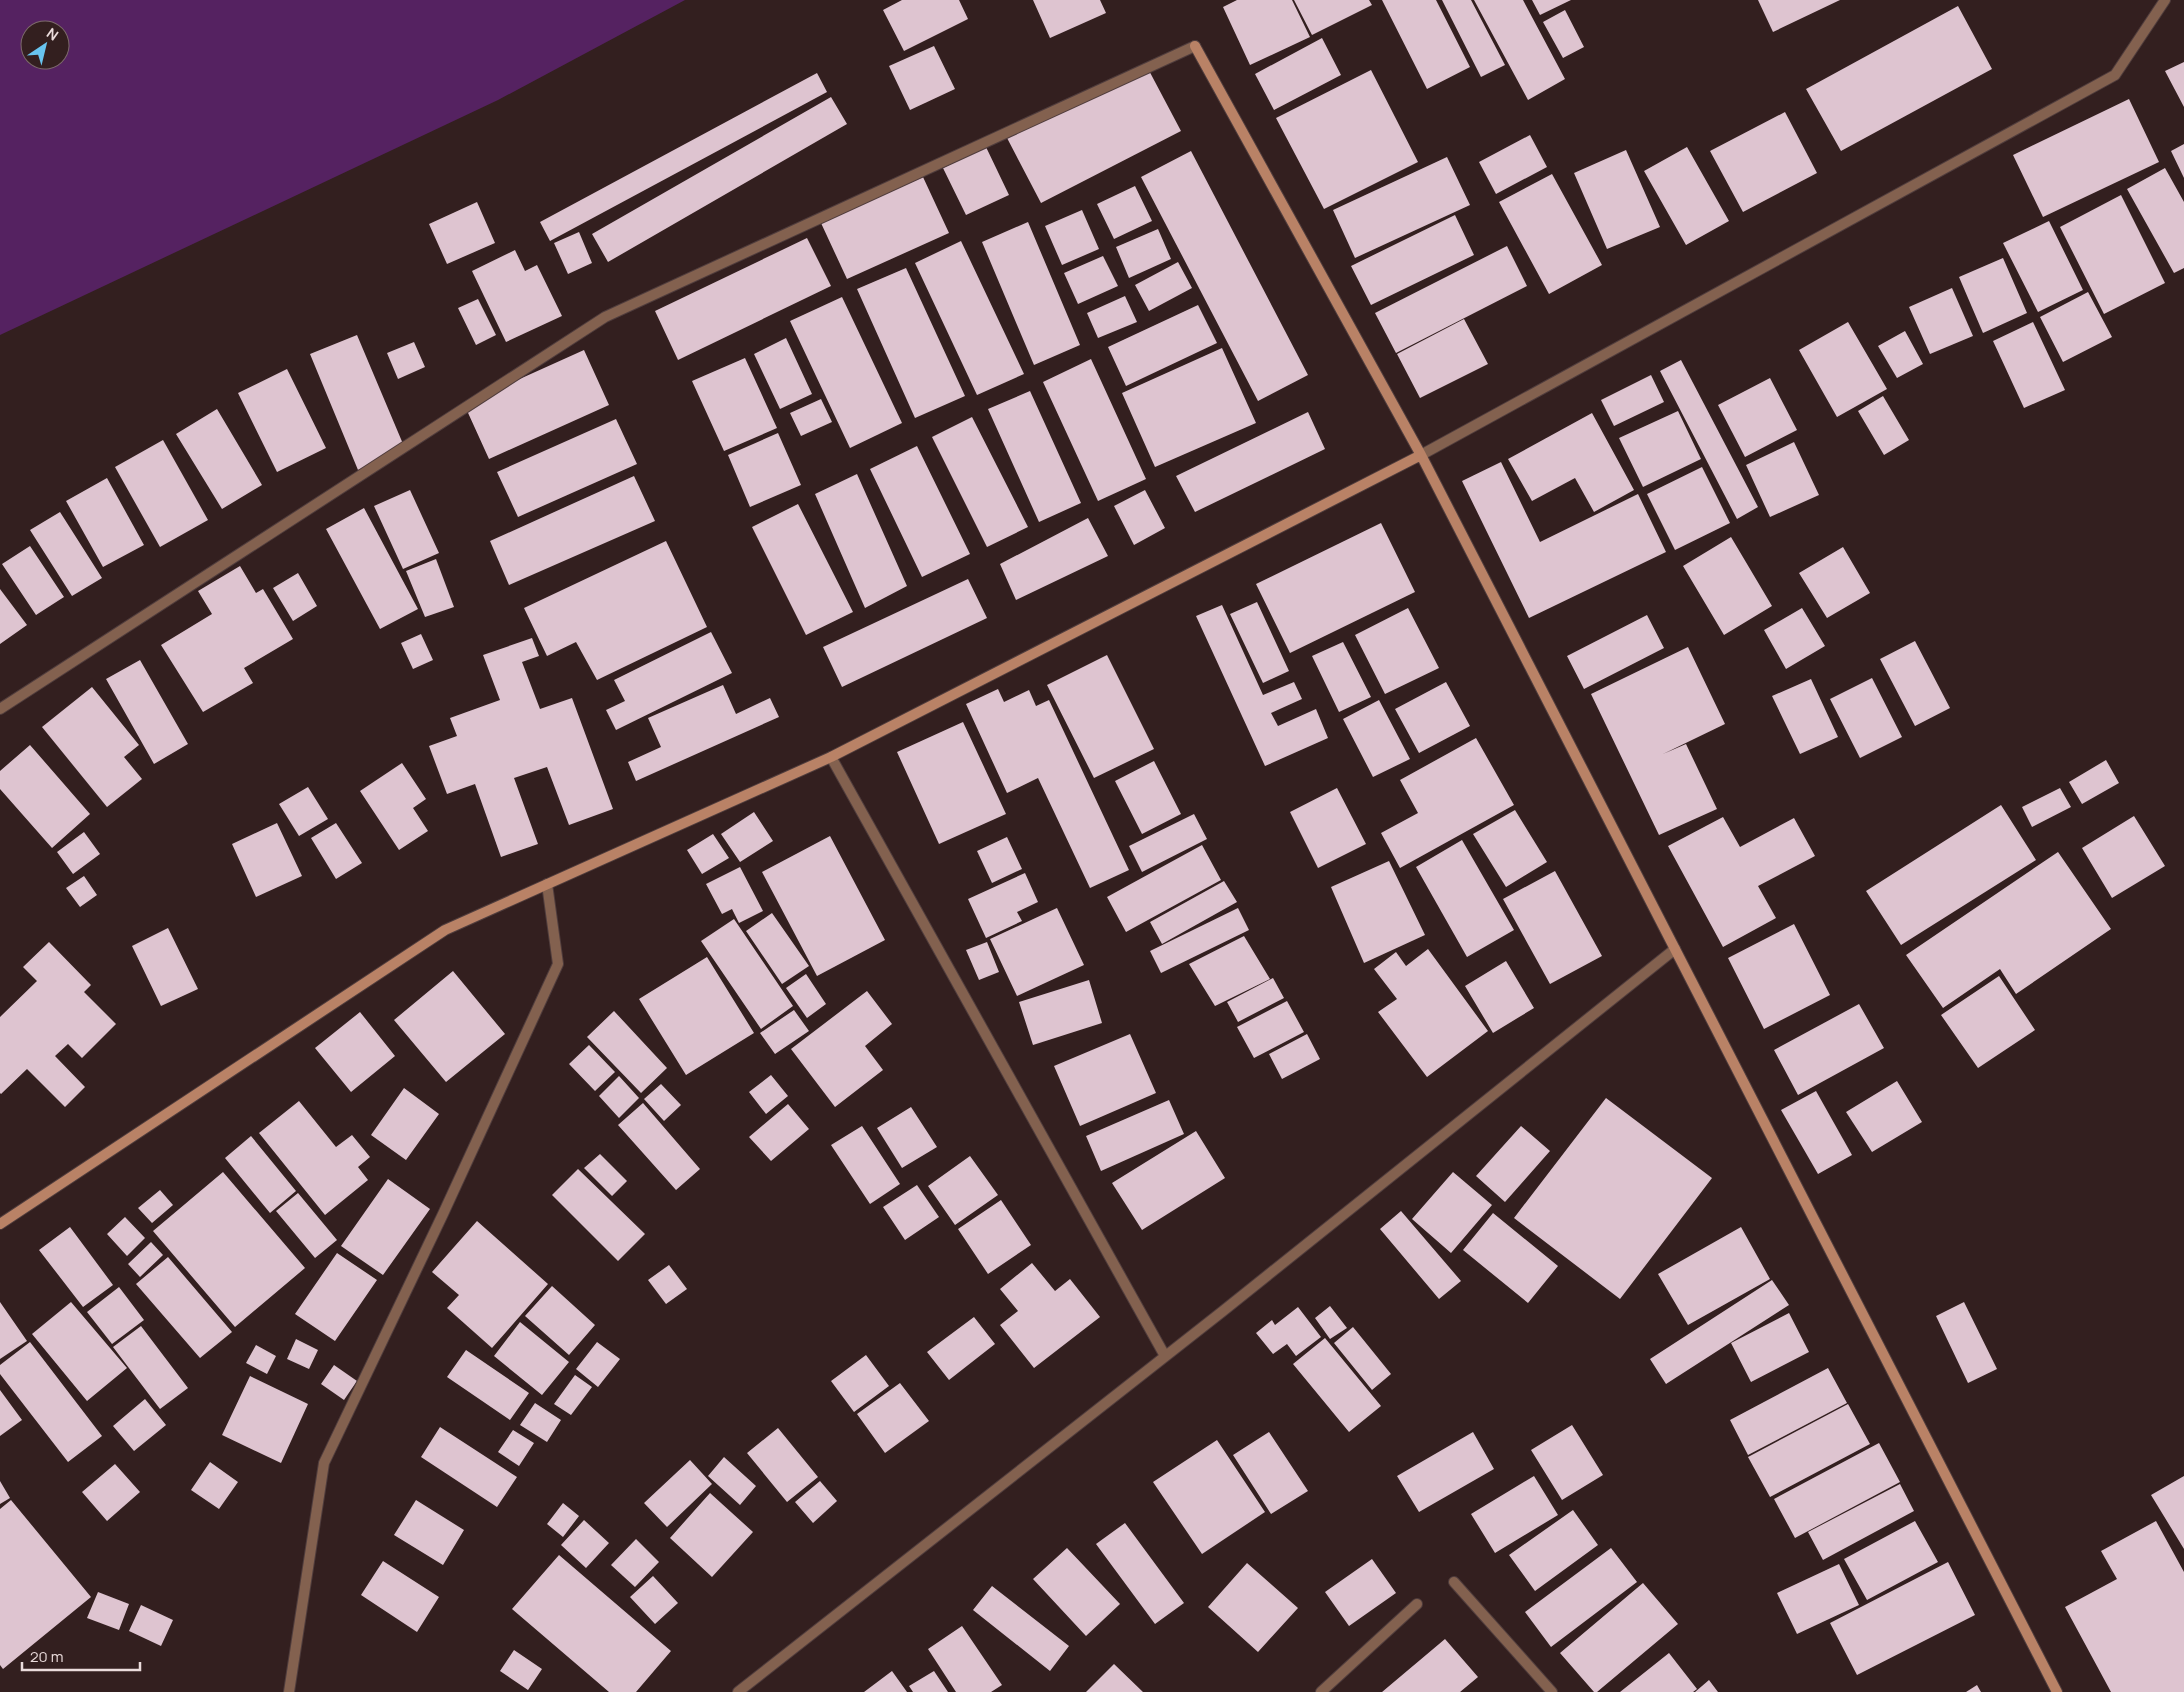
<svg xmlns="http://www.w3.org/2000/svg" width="2184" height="1692" font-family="Manrope,sans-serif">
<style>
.water{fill:#552261;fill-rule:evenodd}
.building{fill:#dec4d0}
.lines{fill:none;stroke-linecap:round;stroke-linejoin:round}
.street-casing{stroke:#503d3d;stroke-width:12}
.secondary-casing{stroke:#503d3d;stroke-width:12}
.street{stroke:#83614f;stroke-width:10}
.secondary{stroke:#b98266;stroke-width:10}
</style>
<rect width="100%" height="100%" fill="#331f1f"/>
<path class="water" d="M0,0h685l-187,100 -498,235zM30,30h30v30h-30z"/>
<path class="building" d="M902,0h57l9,19 -64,32 -21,-41z
M1033,0h67l6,13 -56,25z
M1237,0h55l18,37 -60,28 -27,-58z
M1294,0h75l3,5 -60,30z
M1382,0h54l34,67 -43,22z
M1442,0h29l34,65 -24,12z
M1474,0h49l42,79 -37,21z
M1532,0h39l-31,15z
M1758,0h82l-67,32z
M1958,6l34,63 -151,82 -35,-62z
M1565,10l19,37 -21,11 -20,-36z
M1322,38l19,37 -67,35 -19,-36z
M934,46l21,43 -45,21 -21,-44z
M2184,62v45l-19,-36z
M1145,63l36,68 -140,72 -35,-67z
M1371,70l47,92 -94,47 -48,-91z
M817,73l10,19 -277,149 -10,-19z
M831,97l16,27 -239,138 -16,-28z
M2129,99l30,63 -116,55 -30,-62z
M1785,112l32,61 -74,39 -33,-61z
M1530,135l17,32 -51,27 -17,-32z
M2184,144v34l-13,-27z
M986,147l23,48 -43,20 -23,-47z
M1687,147l42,74 -43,24 -42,-74z
M1626,150l34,77 -53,22 -33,-76z
M1191,151l117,224 -50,26 -117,-224z
M1447,157l23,48 -115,53 -22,-48z
M2165,168l19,34v66l-10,5 -47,-84z
M1552,174l50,91 -53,29 -50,-92z
M923,177l26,56 -102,46 -26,-56z
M1135,186l17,35 -38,18 -17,-35z
M2121,195l44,88 -61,31 -44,-87z
M477,202l18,41 -48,21 -18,-40z
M1082,210l17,39 -37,16 -17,-39z
M1455,215l19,40 -103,50 -20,-39z
M2049,221l34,69 -45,22 -35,-69z
M1028,222l52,123 -46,20 -52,-123z
M1158,229l13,30 -42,19 -13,-31z
M579,232l13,31 -24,11 -14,-31z
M807,238l24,48 -153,74 -23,-49z
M961,241l63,133 -47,21 -62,-132z
M1507,246l20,40 -131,67 -21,-40z
M515,250l10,21 12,-6 25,51 -56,26 -34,-71z
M1103,256l15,30 -40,18 -14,-31z
M2003,258l24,55 -44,20 -24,-56z
M1178,262l14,26 -43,23 -14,-26z
M906,268l59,128 -50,22 -58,-129z
M1952,288l21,48 -43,18 -21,-47z
M2088,292l24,45 -49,25 -23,-45z
M1125,296l12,26 -39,16 -11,-25z
M842,297l60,126 -52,25 -60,-127z
M478,299l18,36 -20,10 -18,-37z
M1198,305l19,38 -91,43 -18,-39z
M1464,319l24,45 -68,34 -23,-44z
M1848,322l39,67 -50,28 -38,-67z
M2033,322l32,68 -41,18 -31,-67z
M1905,331l18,33 -26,14 -19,-32z
M357,335l49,116 -48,19 -48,-116z
M786,338l26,56 -32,15 -26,-55z
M414,342l11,25 -27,12 -11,-26z
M1222,348l34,75 -101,44 -33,-74z
M584,350l25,55 -120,54 -25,-55z
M745,358l32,70 -53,23 -32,-70z
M1091,359l55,120 -48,22 -55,-119z
M1681,360l77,147 -21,12 -77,-148z
M287,369l39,79 -49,24 -39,-79z
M1651,375l13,27 -50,24 -13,-26z
M1770,378l27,52 -52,27 -27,-52z
M1030,391l51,112 -42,19 -51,-113z
M1883,396l26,44 -25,15 -26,-44z
M821,399l11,23 -31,14 -11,-23z
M217,409l45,76 -40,24 -46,-75z
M1678,411l23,48 -58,28 -24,-49z
M1308,412l17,37 -130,63 -19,-36z
M1592,413l42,77 -40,22 -19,-34 -43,23 -24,-42z
M972,417l56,110 -41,20 -55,-110z
M616,419l21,45 -119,53 -21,-45z
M778,433l23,52 -51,22 -22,-52z
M163,440l45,80 -48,27 -45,-80z
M1794,442l25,53 -49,22 -24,-52z
M917,446l53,108 -48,23 -52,-108z
M1501,462l39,80 98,-48 28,58 -137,66 -67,-137z
M1702,467l28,56 -55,27 -28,-56z
M857,474l50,112 -42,22 -50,-114z
M634,476l21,45 -146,64 -19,-44z
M107,478l37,67 -41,22 -37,-66z
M410,490l29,63 -36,16 -29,-63z
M1145,490l20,38 -31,17 -20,-39z
M798,504l55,108 -47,23 -54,-108z
M364,508l54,101 -38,20 -54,-100z
M60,512l42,66 -30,18 -42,-66z
M1088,518l20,38 -92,44 -16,-36z
M1381,523l34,69 -125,61 -34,-69z
M1731,537l41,69 -48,29 -41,-69z
M666,541l41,86 -110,53 -21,-38 -29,14 -23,-48z
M30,546l34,51 -28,18 -34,-51z
M1843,547l27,46 -43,25 -28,-45z
M436,559l18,48 -29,10 -19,-46z
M240,566l16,27 7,-4 30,50 -49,29 9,15 -50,29 -42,-67 51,-31 -14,-23z
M298,573l19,33 -24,15 -20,-33z
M968,579l19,39 -145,69 -19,-40z
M0,589l27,36 -27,19z
M1257,602l32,69 -26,12 -33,-69z
M1222,605l41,90 31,-13 8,17 -31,14 7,13 38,-17 12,29 -63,28 -69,-150z
M1408,608l31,60 -54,26 -30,-59z
M1802,608l23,38 -39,23 -22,-39z
M1647,615l17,33 -80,41 -17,-33z
M711,632l21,41 -116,57 -10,-20 19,-9 -11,-21z
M421,634l12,26 -20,9 -12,-26z
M532,638l7,18 -17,6 18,47 32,-11 41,111 -44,16 -22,-58 -33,11 24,66 -37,13 -26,-73 -28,10 -18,-48 28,-10 -7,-18 50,-18 -17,-45z
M1915,641l35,67 -35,18 -35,-67z
M1343,642l28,55 -32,15 -27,-56z
M1688,647l37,77 -62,30 23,-10 31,65 -58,26 -68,-141z
M1107,655l47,94 -60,29 -47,-93z
M140,660l48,84 -34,20 -48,-85z
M1872,678l30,59 -42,21 -30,-59z
M1811,679l27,58 -38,17 -28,-58z
M1446,682l24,44 -51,27 -24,-44z
M723,685l13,29 34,-16 9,19 -143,64 -8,-19 33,-15 -13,-29z
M92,687l47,58 -15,12 18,22 -35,28 -65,-80z
M998,689l6,13 25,-12 7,16 13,-6 80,170 -39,18 -52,-110 -31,15 -41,-89z
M1379,700l31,59 -37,18 -30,-58z
M963,722l43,92 -67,30 -42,-92z
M1476,738l38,67 -114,63 -19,-35 37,-20 -18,-33z
M30,745l60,69 -38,34 -52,-59v-18z
M2106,760l13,23 -37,21 -13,-22z
M1154,761l27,53 -39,20 -27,-53z
M402,763l24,36 -13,9 15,23 -29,19 -39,-59z
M308,787l20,32 -29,17 -20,-32z
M1337,788l29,56 -48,24 -28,-56z
M2060,788l11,19 -39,20 -10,-20z
M2001,805l35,55 -135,85 -35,-54z
M1515,810l32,52 -41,25 -33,-53z
M754,812l19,29 -33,21 -19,-28z
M1194,814l13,25 -65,33 -13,-26z
M2134,816l31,50 -53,32 -30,-50z
M1723,817l17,30 54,-29 21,38 -57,30 18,32 -53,29 -55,-101z
M277,823l25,53 -46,21 -24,-53z
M336,823l26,40 -26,16 -25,-41z
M84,832l16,22 -27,20 -16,-22z
M713,834l16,24 -27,16 -15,-24z
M830,836l55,104 -68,36 -55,-104z
M1007,837l15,32 -30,14 -15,-32z
M1462,840l52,90 -47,27 -51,-90z
M1202,845l19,35 -95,52 -19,-35z
M2058,852l53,77 -95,65 -16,-25 -57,39 -37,-53z
M1389,861l36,74 -61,28 -33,-76z
M740,867l23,44 -24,12 -7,-14 -10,5 -16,-30z
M1555,871l47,85 -52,28 -47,-85z
M1025,873l13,29 -21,10 5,9 -36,17 -18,-39z
M84,876l13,19 -17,12 -14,-19z
M1224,881l13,21 -75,42 -12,-22z
M1057,908l27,57 -67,31 -27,-57z
M1238,908l11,22 -88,43 -11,-22z
M772,913l37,53 -27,18 -36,-53z
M734,919l59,87 -32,23 -60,-88z
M1794,924l36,71 -66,34 -36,-71z
M168,928l30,61 -37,17 -29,-60z
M1244,936l26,43 -55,27 -26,-42z
M49,942l42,43 -7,7 32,32 -34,34 -14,-14 -13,12 30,31 -20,20 -38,-38 -26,25 -1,-1v-76l37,-36 -14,-14z
M987,942l12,30 -20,8 -13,-30z
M1428,949l60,82 -61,46 -49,-65 19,-13 -23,-30 22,-17 10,14z
M707,957l47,76 -68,42 -47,-76z
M1506,961l28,47 -41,25 -28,-47z
M453,971l52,63 -59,48 -52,-62z
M806,974l20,30 -19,14 -21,-30z
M1999,976l36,54 -57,38 -37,-53z
M1273,978l11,20 -46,24 -11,-20z
M1089,980l13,43 -69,22 -14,-43z
M867,991l25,33 -27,22 18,24 -48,37 -44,-58z
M1287,1001l17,31 -50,26 -17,-31z
M1859,1004l25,44 -86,47 -24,-45z
M794,1010l15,21 -34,23 -15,-21z
M614,1011l53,57 -26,25 -54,-56z
M360,1012l35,44 -44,36 -36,-44z
M1130,1034l26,59 -76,33 -26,-60z
M1307,1034l13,25 -38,20 -13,-25z
M589,1045l26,27 -20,19 -26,-27z
M771,1075l17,21 -22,18 -17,-22z
M619,1076l20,22 -20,20 -20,-22z
M1897,1081l25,41 -50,30 -26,-40z
M661,1084l20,21 -17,16 -20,-22z
M404,1088l35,26 -33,46 -35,-25z
M1816,1091l36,64 -34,19 -37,-64z
M1606,1098l106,80 -92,121 -106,-81z
M1169,1100l15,34 -83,37 -15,-35z
M299,1101l37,46 16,-12 18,22 -12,10 10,13 -43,35 -66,-82z
M643,1103l57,66 -24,21 -58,-65z
M788,1104l21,25 -38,32 -22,-24z
M911,1107l26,40 -35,21 -25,-40z
M862,1126l38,58 -30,20 -39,-59z
M1521,1126l29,25 -45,51 -29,-26z
M1196,1131l29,47 -83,52 -30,-47z
M251,1136l45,55 -26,22 -45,-55z
M600,1154l27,27 -15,15 -28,-28z
M970,1156l28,39 -43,30 -27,-39z
M578,1169l67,65 -27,27 -66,-66z
M223,1172l82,96 -70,59 -82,-96z
M1453,1172l39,33 -41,48 -39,-34z
M388,1179l42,30 -47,66 -42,-29z
M917,1185l22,32 -34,23 -22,-33z
M160,1190l13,15 -21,18 -14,-15z
M298,1193l39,47 -22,18 -39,-47z
M1001,1200l30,45 -43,29 -30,-45z
M1401,1211l60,70 -22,18 -59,-70z
M1493,1213l65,53 -30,37 -65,-53z
M125,1217l20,21 -18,18 -20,-22z
M477,1221l71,63 -56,64 -45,-40 12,-13 -27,-23z
M70,1227l43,58 -30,22 -44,-57z
M1741,1227l29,52 -82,46 -30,-51z
M151,1242l12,13 -23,22 -12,-13z
M337,1253l40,27 -42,61 -40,-27z
M168,1257l64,75 -32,26 -64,-74z
M1032,1263l23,28 15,-12 30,38 -66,51 -34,-43 18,-14 -18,-22z
M669,1265l18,24 -21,15 -18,-24z
M1772,1280l17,25 -123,79 -16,-25z
M552,1286l43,39 -26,30 -44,-39z
M119,1287l25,33 -32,24 -25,-32z
M0,1302l27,39 -27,18z
M71,1302l56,66 -40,33 -55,-67z
M1964,1302l33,67 -29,14 -32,-67z
M1330,1306l17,22 -17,11 -15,-21z
M1298,1307l23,30 -25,19 -9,-12 -14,10 -17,-21 16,-13 3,5z
M1789,1313l20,39 -58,30 -20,-39z
M974,1317l21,27 -46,36 -22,-28z
M520,1322l49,40 -27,33 -48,-39z
M141,1326l47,62 -28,21 -47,-62z
M1353,1327l38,47 -19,16 -38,-47z
M1325,1338l56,68 -32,26 -56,-68z
M296,1339l22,11 -9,19 -22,-10z
M30,1342l72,94 -34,26 -68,-88v-9z
M597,1342l23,17 -22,28 -22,-18z
M256,1345l20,11 -9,18 -21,-11z
M466,1350l63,43 -19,27 -63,-43z
M866,1355l23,31 -35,26 -23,-31z
M334,1365l23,16 -13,19 -23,-16z
M1828,1368l19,35 -99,52 -18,-35z
M575,1375l17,12 -21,28 -17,-11z
M250,1376l58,28 -27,59 -59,-28z
M900,1383l29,38 -44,32 -28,-39z
M0,1390l22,30 -22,16z
M145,1399l21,26 -32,26 -21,-25z
M535,1403l26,17 -14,22 -27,-17z
M1848,1404l22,40 -100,53 -22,-40z
M1572,1425l31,50 -41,25 -31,-50z
M440,1427l77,50 -20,30 -76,-50z
M778,1428l40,49 -31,25 -40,-49z
M513,1430l21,13 -15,23 -21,-14z
M1269,1432l39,59 -37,23 -38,-59z
M1473,1432l21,37 -75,43 -22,-36z
M1217,1440l48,72 -63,42 -49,-72z
M1879,1443l21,39 -105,56 -21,-39z
M724,1457l32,29 -16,19 -32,-29z
M690,1460l22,24 -45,43 -23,-24z
M210,1462l28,20 -19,27 -28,-19z
M115,1464l25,28 -33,29 -25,-29z
M1534,1476l24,39 -63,38 -24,-39z
M2184,1476v73l-33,-54z
M0,1481l10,17 -10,6z
M820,1481l17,20 -24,22 -18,-21z
M1900,1484l14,27 -91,49 -15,-28z
M710,1493l43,39 -41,45 -42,-39z
M11,1500l80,97 -88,72 -3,-4v-156z
M416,1500l48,30 -21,35 -49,-30z
M563,1503l16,13 -16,21 -16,-13z
M1573,1510l25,35 -63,46 -26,-36z
M584,1520l25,23 -23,25 -25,-23z
M1915,1521l23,41 -71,38 -23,-41z
M2156,1521l28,51v120h-73l-46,-85 52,-28 -16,-28z
M1125,1523l59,80 -29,21 -59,-80z
M636,1539l23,23 -24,25 -24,-22z
M1067,1548l53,56 -34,32 -53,-57z
M1611,1548l26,34 -86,65 -26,-35z
M559,1555l112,96 -35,41h-27l-97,-83z
M1372,1559l24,34 -47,33 -24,-34z
M383,1561l56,36 -22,35 -56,-37z
M1948,1562l27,53 -118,60 -27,-52z
M1247,1563l51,45 -40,44 -50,-45z
M1839,1564l20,41 -62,29 -20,-41z
M653,1576l25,27 -23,21 -25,-27z
M1643,1583l35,41 -81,68h-3l-34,-39z
M992,1586l77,60 -19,25 -77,-61z
M98,1592l31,12 -10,26 -32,-12z
M141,1605l32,15 -12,26 -32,-15z
M962,1626l40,59 -11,7h-35l-28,-43z
M1445,1639l33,38 -18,15h-78z
M514,1650l28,19 -14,21 -28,-19z
M1669,1653l28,36 -4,3h-73z
M1114,1664l29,28h-57z
M892,1671l15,21h-43z
M934,1671l14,21h-35l-4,-6z
M1709,1680l9,12h-23z
M1977,1685l4,7h-15z"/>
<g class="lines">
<defs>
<path id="street" d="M1421,455l694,-380 50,-75
M0,709l605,-392 590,-271
M831,757l334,599
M1454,1582l98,110
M289,1692l35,-229 119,-249 115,-250 -11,-80
M738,1692l485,-381 452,-362
M1321,1692l96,-88"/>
<path id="secondary" d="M1195,46l226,409 636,1237
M0,1224l445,-294 386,-173 590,-302"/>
</defs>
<use href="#street" class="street-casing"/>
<use href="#secondary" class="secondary-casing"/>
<use href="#street" class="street"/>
<use href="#secondary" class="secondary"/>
</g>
<g transform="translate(45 45) rotate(35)"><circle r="24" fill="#331f1f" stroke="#7d6b6b"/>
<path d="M0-4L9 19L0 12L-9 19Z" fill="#68c4f0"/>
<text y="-8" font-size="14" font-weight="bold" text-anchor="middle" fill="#ebdcdc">N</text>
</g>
<path d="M22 1662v8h118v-8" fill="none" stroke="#ebdcdc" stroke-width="2.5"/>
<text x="30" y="1662" font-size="15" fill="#ebdcdc" stroke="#331f1f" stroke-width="4" paint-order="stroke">20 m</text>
</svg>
